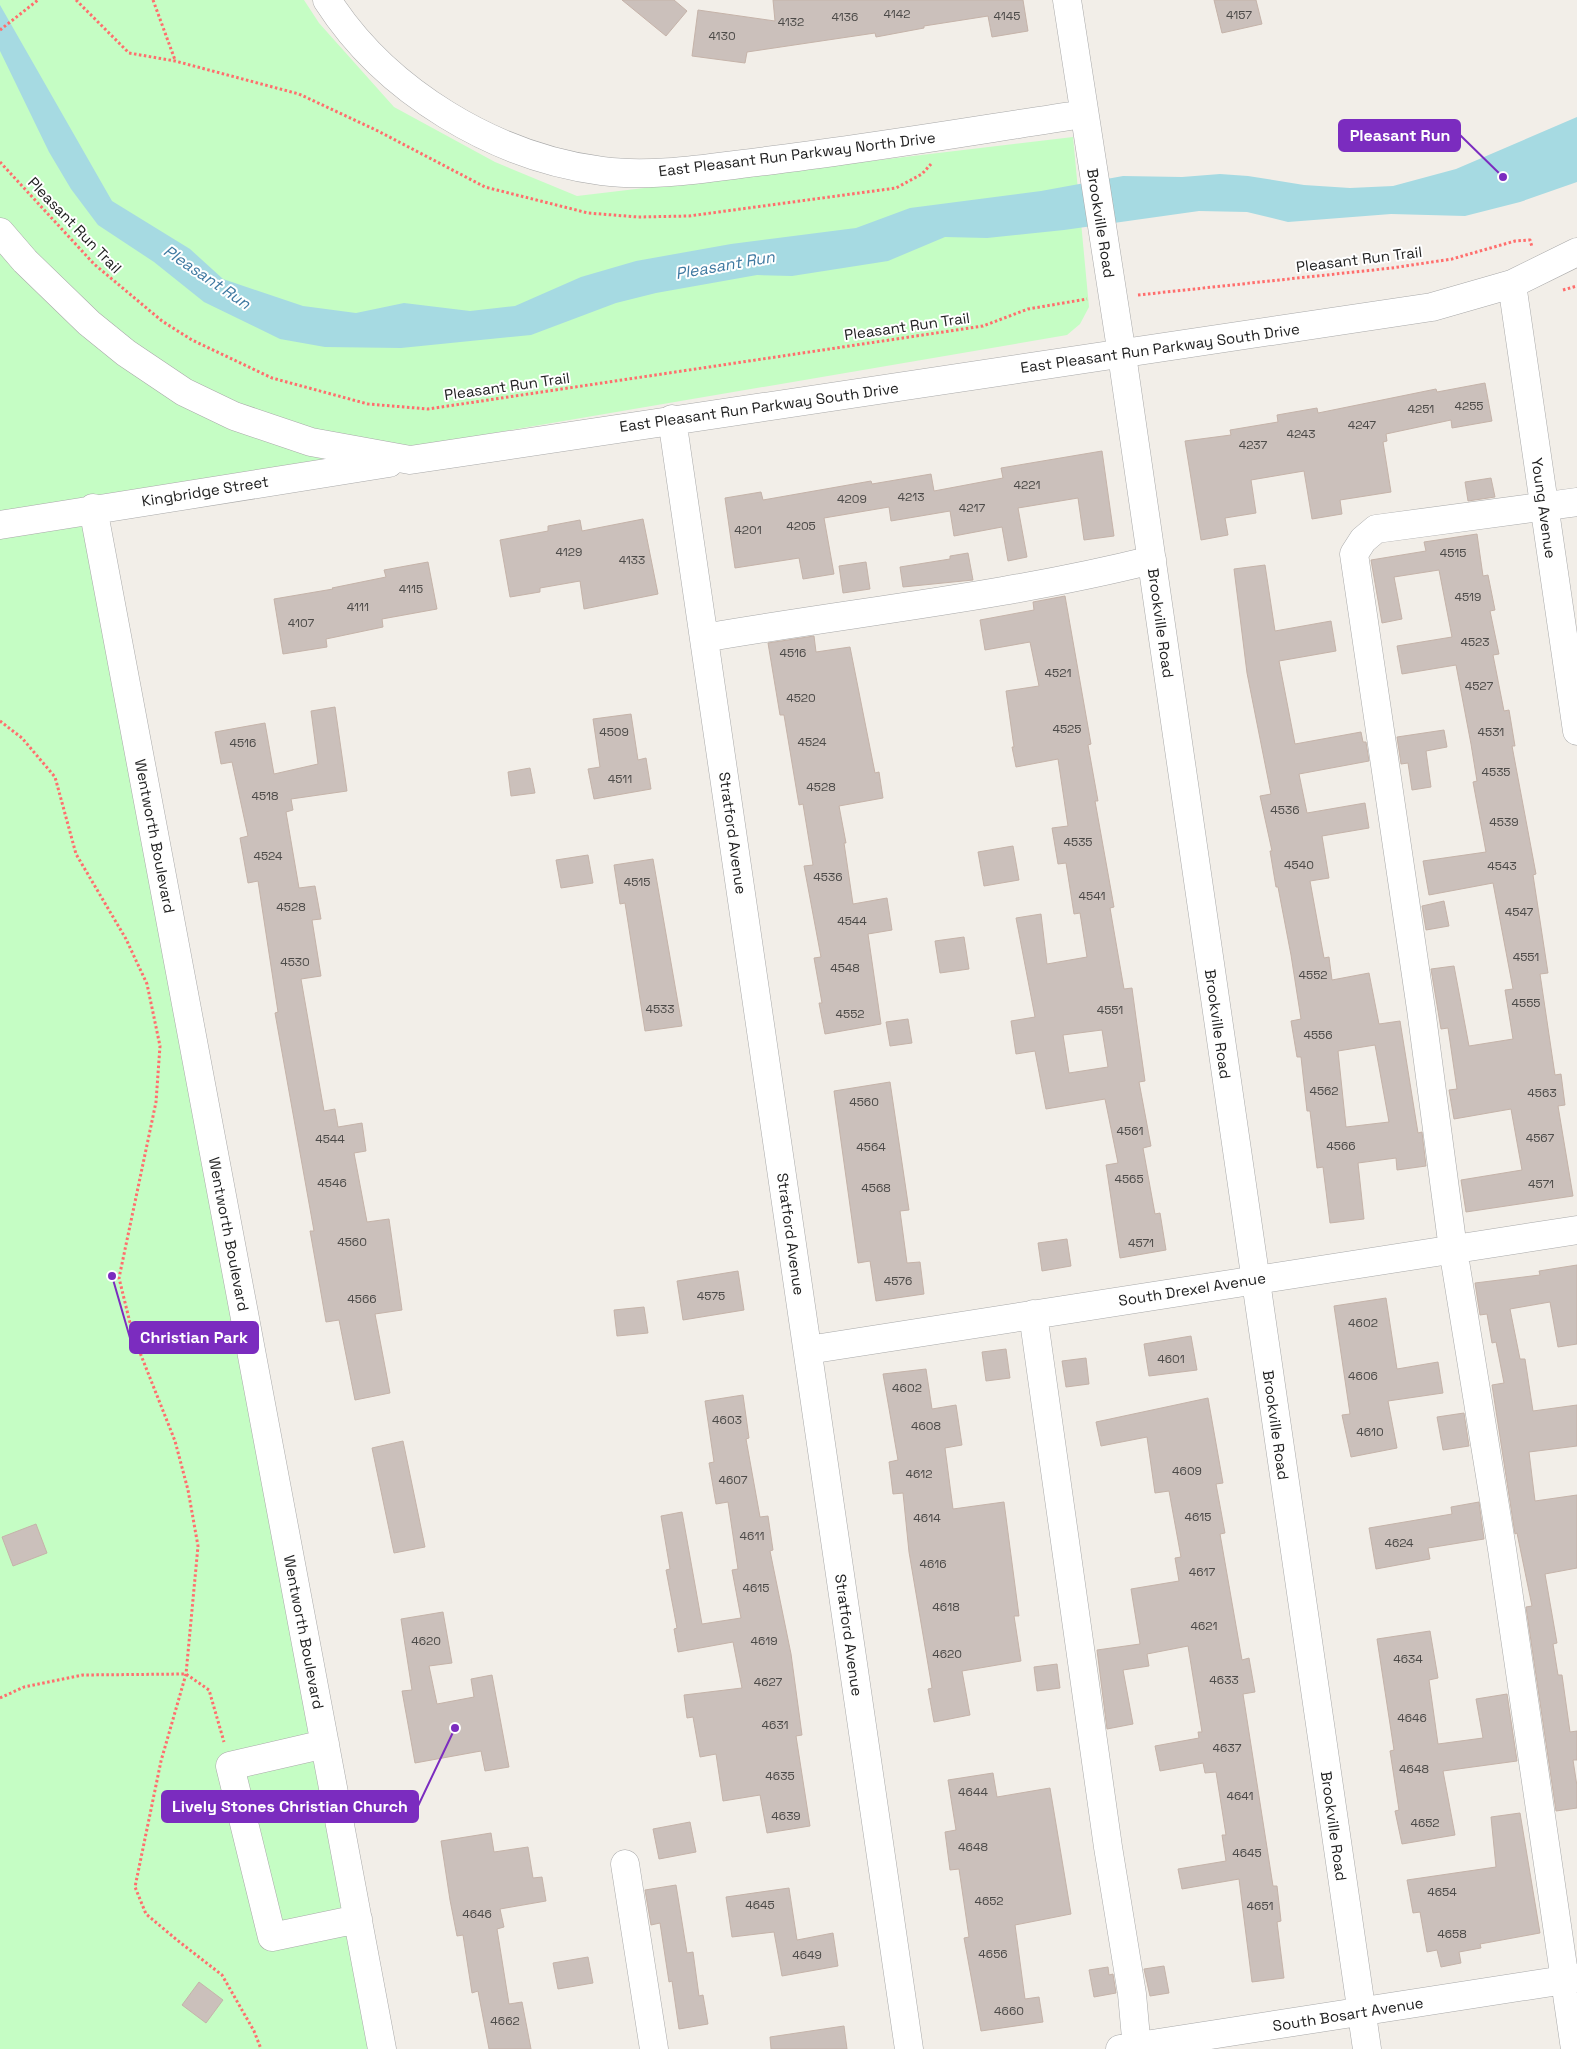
<svg xmlns="http://www.w3.org/2000/svg" width="1577" height="2049" font-family="'Space Grotesk',sans-serif">
<style>
.park{fill:#c5fdc4}
.water{fill:#a6dae2}
.building{fill:#cbc0bb;stroke:#c5b3a9;fill-rule:evenodd}
.lines{fill:none;stroke-linecap:round;stroke-linejoin:round}
.minor-casing{stroke:#a9a9a9;stroke-width:29}
.path{stroke:#ff6e6d;stroke-width:3;stroke-dasharray:2.5 2.5;stroke-linecap:butt}
.minor{stroke:#fff;stroke-width:28}
.labels{text-anchor:middle;dominant-baseline:central;stroke-width:4;stroke-linejoin:round;paint-order:stroke}
.number-label{font-size:12px;fill:#4c4a48}
.street-label{font-size:15px;fill:#222;stroke:#fff}
.water-label{font-size:16px;font-style:italic;fill:#3e79a1;stroke:#fff}
.leader{fill:none;stroke:#7b2cbf;stroke-width:2}
.callout-dot{fill:#7b2cbf;stroke:#fff;stroke-width:2}
.callout{fill:#7b2cbf;stroke:#7b2cbf;stroke-width:2}
.callout-label{font-size:16px;text-anchor:middle;font-weight:bold;fill:#fff}
</style>
<rect width="100%" height="100%" fill="#f2eee8"/>
<path class="park" d="M0,0h304l15,23 75,84 101,55 82,34 496,-59 16,170 -9,17 -13,11 -988,169 292,1545h-371z"/>
<path class="water" d="M0,5l112,196 78,48 33,30 80,27 53,7 48,-10 66,8 45,-5 66,-29 55,-16 95,-17 125,-16 54,-20 131,-17 82,-15 59,1 38,-3 28,2 56,9 46,3 43,-2 63,-17 121,-52v65l-57,20 -55,14 -74,-2 -103,8 -41,-10 -48,-1 -135,19 -77,8 -42,-1 -57,24 -96,15 -35,-1 -101,18 -40,10 -85,32 -130,13 -76,-1 -45,-8 -76,-37 -50,-40 -56,-37 -27,-36 -22,-37 -49,-101z"/>
<path class="building" d="M622,0h52l13,11 -21,25z
M773,0h250l5,31 -36,6 -4,-21 -64,10v2l-48,9 -1,-4 -128,19 -2,11 -53,-7 6,-46 77,11z
M1214,0h42l6,24 -40,9z
M1485,383l7,38 -40,7 -1,-8 -65,14 1,7 -4,1 8,50 -51,8 2,14 -30,5 -8,-48 -53,9 5,33 -31,5 3,17 -27,5 -16,-99 46,-6 -1,-5 48,-8 -1,-7 40,-7 1,5 118,-24 1,3z
M1102,451l12,85 -30,4 -6,-42 -60,10 9,49 -19,4 -6,-34 -48,9 -4,-25 -59,10 -2,-14 -65,11 10,56 -31,5 -4,-21 -64,10 -10,-70 36,-6 2,8 108,-19 1,3 59,-10 3,17 69,-13 -2,-10z
M1491,478l4,19 -27,4 -3,-19z
M643,519l15,75 -74,15 -4,-28 -40,7v4l-30,5 -10,-57 48,-9v-5l32,-6 2,11z
M1477,534l6,42 5,-1 7,35 -5,1 9,43 -6,1 11,56 5,-1 6,36h-3l24,128 -3,1 15,98 -8,1 15,101 6,-1 4,31 -7,1 15,90 -107,16 -5,-32 61,-10 -11,-61 -57,10 -5,-29 8,-1 -9,-61 -7,1 -10,-60 23,-3 15,80 44,-7 -8,-49 8,-1 -20,-106 -64,12 -6,-34 63,-9 -13,-70 4,-1 -6,-37 -15,-79 -54,9 -5,-28 55,-9 -13,-67 -45,7 8,42 -20,4 -11,-63 55,-9 -2,-9z
M968,553l5,27 -70,7 -3,-20 50,-8v-3z
M428,562l9,47 -55,10 1,8 -57,12 1,8 -44,7 -9,-55 59,-10 -1,-1 54,-11 -2,-7z
M866,562l4,27 -27,4 -4,-27z
M1265,565l10,66 56,-10 5,30 -57,10 16,83 66,-12 2,10h3l3,19 -70,13 8,39 58,-10 4,25 -47,8 7,42 -19,3 14,77 5,-1 3,23 37,-7 10,51 21,-3 18,112 4,-1 4,34 -29,4 -1,-12 -38,5 6,56 -34,4 -7,-56 -6,1 -7,-57h-3l-6,-54h-4l-6,-36 10,-2 -10,-64 -13,-68h-2l-6,-36h2l-12,-55 11,-2 -24,-121 -13,-104zM1375,1045l14,77 -43,5 -8,-76z
M1065,596l26,148 -3,1 10,56h-3l19,106 -4,1 14,81 8,-1 5,37 8,56 -6,1 12,64 -8,2 12,66 5,-1 6,37 -46,8 -14,-93 12,-2 -13,-64 -59,10 -11,-58 -19,3 -5,-33 24,-4 -19,-99 25,-4 6,50 40,-7 -7,-44 -6,1 -8,-51 -8,1 -6,-36 16,-2 -10,-67 -42,8 -4,-20h2l-8,-56 33,-5 -9,-44 -45,8 -5,-30 54,-10 -1,-8zM1102,1030l6,37 -39,6 -6,-38z
M814,636l2,16 34,-5 25,126 4,-1 4,26 -44,8 7,37h-2l9,61 34,-6 5,32 -24,4 13,90 -56,10 -6,-31h3l-8,-45 7,-1 -17,-91 9,-1 -10,-61 -4,1 -15,-90h-4l-12,-72z
M335,707l12,84 -56,8 2,11 -7,2 13,76 16,-2 6,33 -9,1 9,56 -20,3 23,132 11,-2 3,18 24,-4 4,28 -12,2 13,69 22,-3 13,91 -27,4 15,79 -35,7 -16,-80 -13,2 -8,-46 -8,-45h4l-39,-218 3,-1 -20,-131 -10,2 -8,-45 8,-2 -16,-74 -11,2 -6,-32 50,-9 9,51 44,-10 -7,-53z
M631,714l7,46 8,-2 5,31 -57,10 -6,-30 12,-2 -7,-48z
M1444,730l3,17 -21,4 5,36 -19,3 -4,-27 -7,1 -4,-27z
M530,768l5,25 -24,3 -3,-24z
M1013,846l6,34 -35,6 -6,-34z
M588,855l5,28 -32,5 -5,-28z
M653,859l29,167 -37,5 -20,-128 -5,1 -6,-39z
M1444,901l5,25 -23,4 -4,-24z
M964,937l5,32 -29,4 -5,-32z
M908,1019l4,24 -22,3 -4,-24z
M890,1082l19,128 -9,1 7,52 13,-1 4,32 -48,7 -6,-40 -12,2 -24,-172z
M1067,1239l4,27 -29,5 -4,-28z
M1577,1265v79l-19,3 -8,-45 -40,7 10,50h5l8,52 44,-6v41l-48,6 6,49 42,-6v73l-32,6 12,69 -4,1 5,31h4l8,57 7,-1v29h-4l4,26v22l-21,3 -30,-204 6,-1 -15,-73 -2,1 -23,-149 12,-2 -8,-41 -4,1 -5,-29 -7,1 -5,-32 65,-8 -1,-4z
M738,1271l6,39 -61,10 -6,-39z
M1386,1298l11,71 41,-7 5,31 -55,8 9,47 -46,9 -9,-42 8,-1 -16,-108z
M644,1307l4,26 -31,3 -3,-26z
M1191,1336l6,34 -48,6 -5,-32z
M1006,1349l4,29 -24,3 -4,-29z
M1086,1358l3,26 -23,3 -4,-26z
M926,1369l6,40 24,-4 6,40 -17,3 8,61 51,-7 15,114h-5l7,45 -59,10 8,44 -36,7 -6,-33 4,-1 -23,-136 -6,-59 -10,1 -4,-32 9,-2 -15,-86z
M743,1395l6,43 -3,1 14,78 8,-1 5,34 -3,1 21,103 11,81 -6,1 14,90 -43,7 -7,-38 -37,6 -7,-47 -16,3 -7,-40 -6,1 -3,-23 58,-7 -9,-46 -55,10 -4,-23 3,-1 -11,-58 4,-1 -9,-53 21,-4 20,112 39,-6 -9,-48 6,-1 -10,-67 -12,2 -7,-41 5,-1 -9,-61z
M1208,1398l15,85 -7,1 9,49 -5,1 22,126 7,-2 6,34 -12,2 30,192h4l4,35 -4,1 7,56 -32,4 -13,-103 -57,10 -4,-20 48,-8 -4,-26h4l-10,-63 -11,1 -2,-10 -43,8 -5,-25 44,-8 -1,-6h4l-14,-86 -41,8 2,12 -26,4 10,54 -26,5 -10,-79 43,-6 -9,-55 48,-8 -4,-23 6,-1 -12,-66 -14,2 -8,-56 -46,9 -5,-24z
M1464,1413l5,33 -26,4 -6,-33z
M403,1441l22,106 -31,6 -22,-105z
M1479,1502l5,37 -56,9 2,11 -54,10 -7,-41 83,-14 -1,-7z
M36,1524l11,29 -34,13 -11,-29z
M443,1612l9,51 -23,3 8,38 37,-7 -3,-18 21,-4 17,92 -24,4 -4,-20 -66,12 -13,-72 10,-1 -11,-71z
M1430,1631l8,47 -9,2 9,64 45,-6 -7,-39 31,-5 10,67 -74,10 12,64 -53,9 -7,-33 4,-1 -9,-59 4,-1 -17,-111z
M1057,1664l3,24 -23,3 -3,-24z
M993,1773l4,24 53,-9 21,126 -56,11 10,74 14,-2 4,25 -62,9 -17,-93 5,-1 -10,-68 -9,1 -5,-38 11,-2 -8,-50z
M1520,1813l20,120 -60,11 1,4 -22,4 2,11 -20,4 -4,-17 -10,2 -7,-40 -7,1 -6,-33 89,-13 -5,-50z
M690,1822l6,30 -37,7 -6,-30z
M491,1833l3,19 34,-5 5,31 9,-1 4,24 -46,8 4,18 -7,2 12,75 13,-2 9,47h-42l-11,-58 -6,2 -9,-58 -6,1 -7,-36 -9,-59z
M676,1885l11,68 6,-1 6,44 4,-1 5,29 -29,5 -7,-48 -3,1 -9,-59 -9,2 -6,-35z
M789,1888l8,52 36,-7 5,33 -56,10 -8,-44 -42,5 -6,-40z
M588,1957l5,26 -35,6 -5,-26z
M1164,1966l5,27 -19,3 -6,-27z
M1108,1967l1,8 4,-1 3,19 -22,4 -5,-27z
M199,1982l24,18 -17,23 -24,-18z
M844,2026l3,23h-76l-1,-12z"/>
<g class="lines">
<defs>
<path id="minor" d="M327,0c59,92 168,157 275,171 54,7 111,-4 164,-10 107,-13 212,-31 318,-47
M1067,0l55,355 245,1694
M0,232l25,29 64,62 37,30 58,39 50,24 77,26 99,18 1022,-153 80,-23 65,-32
M1512,284l65,447
M672,419l237,1630
M93,508l289,1541
M0,525l389,-62
M704,638c150,-26 300,-41 448,-78
M1033,1314l75,533 24,147 5,55
M808,1350l769,-120
M325,1744l-95,22 42,171 86,-18
M625,1864l29,185
M1120,2049l457,-71
M1575,2049l-73,-500 -49,-300 -32,-240 -67,-455 9,-14 13,-11 201,-27"/>
</defs>
<use href="#minor" class="minor-casing"/>
<path class="path" d="M76,0l53,53 46,8 124,33 79,37 107,56 103,26 50,4 51,-1 207,-28 26,-14 9,-10
M153,0l22,60
M0,30l38,-30
M0,162l94,102 68,57 30,19 80,38 96,26 60,5 555,-83 45,-17 59,-10
M1563,290l14,-4
M1138,295l254,-27 60,-9 63,-18 15,-1 2,7
M0,721l22,17 33,39 21,77 50,85 21,45 13,62 -4,56 -37,176 14,57 42,106 13,49 10,56 -12,128 -25,87 -26,126 11,27 31,26 45,35 32,56 7,18
M0,1698l24,-11 59,-12 103,-1 23,16 15,52"/>
<use href="#minor" class="minor"/>
</g>
<g class="labels">
<g class="number-label">
<text x="897" y="14">4142</text>
<text x="1239" y="15">4157</text>
<text x="1007" y="16">4145</text>
<text x="845" y="17">4136</text>
<text x="791" y="22">4132</text>
<text x="722" y="36">4130</text>
<text x="1469" y="406">4255</text>
<text x="1421" y="409">4251</text>
<text x="1362" y="425">4247</text>
<text x="1301" y="434">4243</text>
<text x="1253" y="445">4237</text>
<text x="1027" y="485">4221</text>
<text x="911" y="497">4213</text>
<text x="852" y="499">4209</text>
<text x="972" y="508">4217</text>
<text x="801" y="526">4205</text>
<text x="748" y="530">4201</text>
<text x="569" y="552">4129</text>
<text x="1453" y="553">4515</text>
<text x="632" y="560">4133</text>
<text x="411" y="589">4115</text>
<text x="1468" y="597">4519</text>
<text x="358" y="607">4111</text>
<text x="301" y="623">4107</text>
<text x="1475" y="642">4523</text>
<text x="793" y="653">4516</text>
<text x="1058" y="673">4521</text>
<text x="1479" y="686">4527</text>
<text x="801" y="698">4520</text>
<text x="1067" y="729">4525</text>
<text x="614" y="732">4509</text>
<text x="1491" y="732">4531</text>
<text x="812" y="742">4524</text>
<text x="243" y="743">4516</text>
<text x="1496" y="772">4535</text>
<text x="620" y="779">4511</text>
<text x="821" y="787">4528</text>
<text x="265" y="796">4518</text>
<text x="1285" y="810">4536</text>
<text x="1504" y="822">4539</text>
<text x="1078" y="842">4535</text>
<text x="268" y="856">4524</text>
<text x="1299" y="865">4540</text>
<text x="1502" y="866">4543</text>
<text x="828" y="877">4536</text>
<text x="637" y="882">4515</text>
<text x="1092" y="896">4541</text>
<text x="291" y="907">4528</text>
<text x="1519" y="912">4547</text>
<text x="852" y="921">4544</text>
<text x="1526" y="957">4551</text>
<text x="295" y="962">4530</text>
<text x="845" y="968">4548</text>
<text x="1313" y="975">4552</text>
<text x="1526" y="1003">4555</text>
<text x="660" y="1009">4533</text>
<text x="1110" y="1010">4551</text>
<text x="850" y="1014">4552</text>
<text x="1318" y="1035">4556</text>
<text x="1324" y="1091">4562</text>
<text x="1542" y="1093">4563</text>
<text x="864" y="1102">4560</text>
<text x="1130" y="1131">4561</text>
<text x="1540" y="1138">4567</text>
<text x="330" y="1139">4544</text>
<text x="1341" y="1146">4566</text>
<text x="871" y="1147">4564</text>
<text x="1129" y="1179">4565</text>
<text x="332" y="1183">4546</text>
<text x="1541" y="1184">4571</text>
<text x="876" y="1188">4568</text>
<text x="352" y="1242">4560</text>
<text x="1141" y="1243">4571</text>
<text x="898" y="1281">4576</text>
<text x="711" y="1296">4575</text>
<text x="362" y="1299">4566</text>
<text x="1363" y="1323">4602</text>
<text x="1171" y="1359">4601</text>
<text x="1363" y="1376">4606</text>
<text x="907" y="1388">4602</text>
<text x="727" y="1420">4603</text>
<text x="926" y="1426">4608</text>
<text x="1370" y="1432">4610</text>
<text x="1187" y="1471">4609</text>
<text x="919" y="1474">4612</text>
<text x="733" y="1480">4607</text>
<text x="1198" y="1517">4615</text>
<text x="927" y="1518">4614</text>
<text x="752" y="1536">4611</text>
<text x="1399" y="1543">4624</text>
<text x="933" y="1564">4616</text>
<text x="1202" y="1572">4617</text>
<text x="756" y="1588">4615</text>
<text x="946" y="1607">4618</text>
<text x="1204" y="1626">4621</text>
<text x="426" y="1641">4620</text>
<text x="764" y="1641">4619</text>
<text x="947" y="1654">4620</text>
<text x="1408" y="1659">4634</text>
<text x="1224" y="1680">4633</text>
<text x="768" y="1682">4627</text>
<text x="1412" y="1718">4646</text>
<text x="775" y="1725">4631</text>
<text x="1227" y="1748">4637</text>
<text x="1414" y="1769">4648</text>
<text x="780" y="1776">4635</text>
<text x="973" y="1792">4644</text>
<text x="1240" y="1796">4641</text>
<text x="786" y="1816">4639</text>
<text x="1425" y="1823">4652</text>
<text x="973" y="1847">4648</text>
<text x="1247" y="1853">4645</text>
<text x="1442" y="1892">4654</text>
<text x="989" y="1901">4652</text>
<text x="760" y="1905">4645</text>
<text x="1260" y="1906">4651</text>
<text x="477" y="1914">4646</text>
<text x="1452" y="1934">4658</text>
<text x="993" y="1954">4656</text>
<text x="807" y="1955">4649</text>
<text x="1009" y="2011">4660</text>
<text x="505" y="2021">4662</text>
</g>
<g class="street-label">
<text transform="translate(797 154) rotate(-7)">East Pleasant Run Parkway North Drive</text>
<text transform="translate(1101 223) rotate(81)">Brookville Road</text>
<text transform="translate(75 225) rotate(46)">Pleasant Run Trail</text>
<text transform="translate(1359 259) rotate(-7)">Pleasant Run Trail</text>
<text transform="translate(907 326) rotate(-8)">Pleasant Run Trail</text>
<text transform="translate(1160 348) rotate(-8)">East Pleasant Run Parkway South Drive</text>
<text transform="translate(507 386) rotate(-8)">Pleasant Run Trail</text>
<text transform="translate(759 407) rotate(-8)">East Pleasant Run Parkway South Drive</text>
<text transform="translate(205 491) rotate(-9)">Kingbridge Street</text>
<text transform="translate(1544 508) rotate(82)">Young Avenue</text>
<text transform="translate(1161 623) rotate(82)">Brookville Road</text>
<text transform="translate(733 833) rotate(82)">Stratford Avenue</text>
<text transform="translate(155 836) rotate(79)">Wentworth Boulevard</text>
<text transform="translate(1218 1024) rotate(82)">Brookville Road</text>
<text transform="translate(229 1234) rotate(79)">Wentworth Boulevard</text>
<text transform="translate(791 1234) rotate(82)">Stratford Avenue</text>
<text transform="translate(1192 1289) rotate(-9)">South Drexel Avenue</text>
<text transform="translate(1276 1425) rotate(82)">Brookville Road</text>
<text transform="translate(304 1632) rotate(79)">Wentworth Boulevard</text>
<text transform="translate(849 1635) rotate(82)">Stratford Avenue</text>
<text transform="translate(1334 1826) rotate(82)">Brookville Road</text>
<text transform="translate(1348 2014) rotate(-9)">South Bosart Avenue</text>
</g>
<g class="water-label">
<text transform="translate(725 265) rotate(-10)">Pleasant Run</text>
<text transform="translate(207 277) rotate(34)">Pleasant Run</text>
</g>
</g>
<path class="leader" d="M1503 177L1460 135M112 1276L130 1338M455 1728L418 1806"/>
<g class="callout-dot">
<circle cx="1503" cy="177" r="5"/>
<circle cx="112" cy="1276" r="5"/>
<circle cx="455" cy="1728" r="5"/>
</g>
<g class="callout">
<rect x="1339" y="120" width="121" height="31" rx="5"/>
<rect x="130" y="1322" width="128" height="31" rx="5"/>
<rect x="162" y="1791" width="256" height="31" rx="5"/>
</g>
<g class="callout-label">
<text x="1400" y="141">Pleasant Run</text>
<text x="194" y="1343">Christian Park</text>
<text x="290" y="1812">Lively Stones Christian Church</text>
</g>
</svg>
